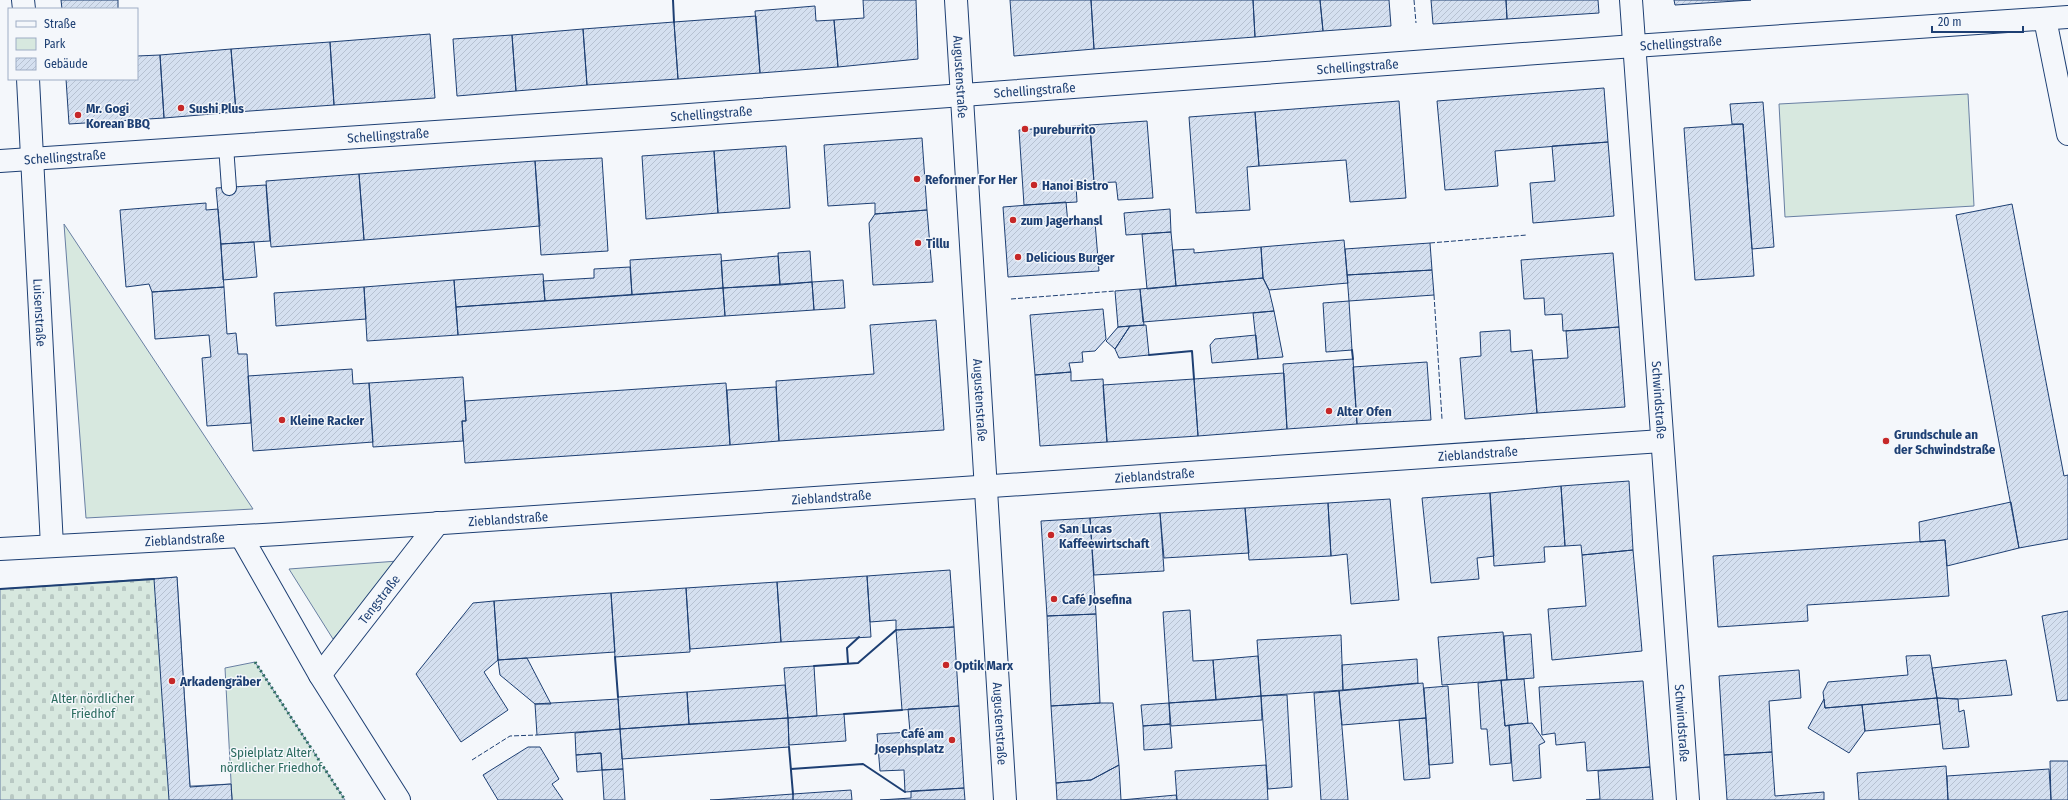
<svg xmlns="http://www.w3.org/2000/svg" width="2068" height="800" font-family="'Fira Sans Condensed',sans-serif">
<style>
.green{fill:#d7e8df;stroke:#687fa3}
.cemetery{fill:url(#cemetery-stones);stroke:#687fa3}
.building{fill:url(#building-hatch);stroke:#1d3f73}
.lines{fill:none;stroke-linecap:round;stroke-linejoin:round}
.lane-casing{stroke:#1d3f73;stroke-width:16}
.street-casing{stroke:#1d3f73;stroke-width:24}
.lane{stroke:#f4f7fb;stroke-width:14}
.street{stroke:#f4f7fb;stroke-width:22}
.hedge{stroke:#2c6c60;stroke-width:3;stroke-dasharray:2 3;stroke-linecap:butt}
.fence{stroke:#1d3f73;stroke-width:1;stroke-dasharray:5 2;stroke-linecap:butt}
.wall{stroke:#1d3f73;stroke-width:2}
.poi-dot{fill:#c62828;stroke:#f4f7fb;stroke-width:1.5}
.labels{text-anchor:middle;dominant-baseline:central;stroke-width:3;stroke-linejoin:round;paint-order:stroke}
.street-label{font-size:13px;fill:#1d3f73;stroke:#f4f7fb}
.poi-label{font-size:13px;font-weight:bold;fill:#1d3f73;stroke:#f4f7fb;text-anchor:start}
.park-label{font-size:13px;fill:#2c6c60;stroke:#f4f7fb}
</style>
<defs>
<pattern id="cemetery-stones" width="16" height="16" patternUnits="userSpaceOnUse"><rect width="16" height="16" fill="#d7e8df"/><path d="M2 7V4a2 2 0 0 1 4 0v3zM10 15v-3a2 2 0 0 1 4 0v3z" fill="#b8c8c3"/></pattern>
<pattern id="building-hatch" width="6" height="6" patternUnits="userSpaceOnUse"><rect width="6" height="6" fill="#d5e0f0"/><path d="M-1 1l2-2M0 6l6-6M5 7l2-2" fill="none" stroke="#b6c1d1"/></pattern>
</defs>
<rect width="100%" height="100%" fill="#f4f7fb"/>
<path class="green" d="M1968,94l6,112 -189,11 -6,-113z
M64,224l189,285 -167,9z
M398,561l-65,78 -44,-70z
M255,662l90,138h-113l-7,-132z"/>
<path class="cemetery" d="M177,577l13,209 41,-2 1,16h-232v-211z"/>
<path class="building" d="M61,0h57v9h-56z
M863,0h53l2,59 -80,8 -4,-47 30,-2z
M1010,0h81l3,49 -80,7z
M1091,0h162l2,37 -161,12z
M1253,0h67l3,31 -68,6z
M1320,0h69l2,26 -68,5z
M1431,0h75l1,19 -74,5z
M1506,0h92l1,13 -92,6z
M1674,0h77l-76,5z
M815,6l1,15 18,-1 4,47 -78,6 -5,-62z
M756,16l4,57 -82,6 -4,-57z
M674,22l4,57 -91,6 -4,-56z
M583,29l4,56 -71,6 -4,-56z
M430,34l5,64 -101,7 -4,-63z
M512,35l4,56 -59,5 -4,-57z
M330,42l4,63 -98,7 -5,-63z
M231,49l5,63 -72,6 -4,-63z
M160,55l4,63 -95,6 -3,-45h71v-23z
M1604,88l4,54 -113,9 3,35 -53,4 -8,-89z
M1399,101l7,97 -56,4 -4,-42 -87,6 -4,-54z
M1763,102l11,145 -22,2 -9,-125h-11l-2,-20z
M1255,112l4,54 -12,1 3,43 -54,3 -7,-96z
M1147,121l6,77 -35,2 -2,-18 -22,1 -4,-58z
M1743,124l11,152 -59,4 -11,-152z
M1090,125l4,58 -18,2 1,17 -53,3 -5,-75z
M922,138l5,72 -52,4v-11l-47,3 -4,-61z
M1608,142l6,74 -81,7 -3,-40 25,-2 -3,-35z
M786,146l4,62 -72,5 -4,-62z
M714,151l4,62 -72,6 -4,-63z
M602,158l6,93 -67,4 -6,-94z
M535,161l5,65 -176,14 -5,-66z
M359,174l5,66 -93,7 -5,-66z
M266,185l4,56 -49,3 -5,-56z
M1066,202l2,22 27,-2 4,49 -91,6 -5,-70z
M206,203v7l12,-1 6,78 -72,5 -3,-8 -23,3 -6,-77z
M2012,204l52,272 4,-1v64l-49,9 -63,-333z
M1170,209l1,23 -45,3 -2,-22z
M927,210l6,72 -60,3 -4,-62 6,-9z
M1171,232l5,54 -29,3 -5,-55z
M1344,240l4,43 -79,7 -6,-12 -2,-31z
M254,242l3,35 -34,3 -2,-36z
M1430,243l2,27 -85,5 -2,-26z
M1261,247l2,31 -87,8 -3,-36 21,-1v4z
M810,251l2,31 -32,3 -2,-32z
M1613,253l6,74 -56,4 -1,-17 -17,1 -1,-17 -20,1 -3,-39z
M721,254l2,34 -91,7 -2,-35z
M778,256l2,29 -57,3 -2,-27z
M630,267l2,28 -87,6 -2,-20 51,-3v-9z
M1432,270l2,25 -85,6 -2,-26z
M543,274l2,27 -89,6 -2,-27z
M1263,278l6,12 5,21 -131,11 -3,-33z
M454,280l4,55 -91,6 -3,-54z
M843,280l2,28 -31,2 -2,-28z
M812,282l2,28 -89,6 -2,-28z
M224,287l3,47 9,-1 2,21h9l4,69 -44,3 -5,-68 9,-1 -2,-22 -54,4 -3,-47z
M364,287l2,32 -90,7 -2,-33z
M723,288l2,28 -267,19 -2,-28z
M1140,289l4,36 -26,2 -3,-36z
M1349,301l3,49 -26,2 -3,-49z
M1103,309l3,30 -11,12 -13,1 1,10 -14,1 2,9 -36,3 -5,-60z
M1274,311l9,46 -25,2 -5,-46z
M936,320l8,110 -165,11 -3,-60 98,-7 -4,-49z
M1146,325l3,30 -30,3 -4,-9 15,-23z
M1130,326l-15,23 -9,-8 12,-14z
M1619,327l6,80 -88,6 -4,-53 35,-2 -2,-27z
M1510,330l1,22 21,-2 5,63 -72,6 -5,-61 21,-2 -1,-24z
M1256,335l2,24 -46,4 -2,-18 5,-6z
M1353,359l4,65 -70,5 -4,-65z
M1427,362l4,58 -74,4 -4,-57z
M352,369l1,15 16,-1 4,59 -120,9 -5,-75z
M1071,372v9l32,-2 4,63 -67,4 -5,-71z
M1284,373l3,56 -89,7 -4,-57z
M463,377l3,44h-4l1,20 -90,6 -4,-64z
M1194,379l4,57 -91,6 -4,-57z
M726,383l4,62 -265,18 -3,-42h4l-1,-20z
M776,387l3,54 -49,4 -3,-55z
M1629,481l4,69 -51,5 -1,-10 -16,1 -4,-60z
M1561,486l4,60 -21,1 1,15 -51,4 -4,-73z
M1490,493l4,63 -17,2 2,21 -48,4 -9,-85z
M1390,499l9,101 -48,4 -4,-50 -16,2 -3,-53z
M2011,502l8,46 -72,18 -2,-26 -25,2 -1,-20z
M1328,503l3,53 -82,4 -4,-52z
M1245,508l4,45 -85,5 -4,-45z
M1160,513l4,58 -70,4 -4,-57z
M1090,518l6,96 -49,2 -6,-95z
M1945,540l4,56 -142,9 1,16 -90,6 -5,-71z
M1633,550l9,101 -90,9 -4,-51 38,-3 -4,-51z
M950,570l4,57 -58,3v-10l-26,2 -3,-46z
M867,576l4,61 -90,5 -4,-60z
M177,577l13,210 41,-3 1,16h-63l-15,-221z
M777,582l4,60 -91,7 -4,-61z
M686,588l4,64 -75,5 -4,-64z
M611,593l4,59 -117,8 -4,-59z
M494,601l4,59 -14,12 24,38 -47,32 -45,-68 57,-71z
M1190,610l3,51 20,-1 3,40 -47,3 -6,-91z
M2068,611v89l-11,1 -15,-85z
M1096,614l4,89 -49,3 -4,-90z
M954,627l5,79 -57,4 -6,-80z
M1503,632l4,48 -65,5 -4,-48z
M1531,634l3,44 -27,2 -3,-44z
M1341,635l2,55 -82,6 -4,-56z
M1930,655l7,43 -112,10 -2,-16 5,-10 80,-7 -2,-19z
M1258,656l3,40 -45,4 -3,-40z
M527,658l24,46h-16l-35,-29 -2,-15z
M1417,659l1,24 -75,7 -1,-25z
M2006,660l6,35 -54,4 -21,-1 -5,-30z
M814,666l3,50 -29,2 -4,-50z
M1799,670l2,28 -32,3 3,51 -48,3 -5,-79z
M1524,679l4,44 -23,3 -4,-46z
M1501,680l4,46 4,-1 2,38 -21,2 -3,-36h-6l-3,-46z
M1643,681l7,86 -63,4 -2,-29 -29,3 -1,-12 -13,2 -3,-48z
M1423,683l3,35 -84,7 -3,-34z
M785,685l3,33 -99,6 -2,-32z
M1448,686l5,77 -24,2 -5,-77z
M1339,691l9,109h-27l-7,-107z
M687,692l2,32 -69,5 -2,-32z
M1287,695l5,92 -24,2 -7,-93z
M1261,696l1,24 -91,6 -2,-23z
M1937,698l3,26 -75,7 -3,-26z
M1937,698l21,1 1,13 5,-2 5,37 -26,2z
M618,699l2,30 -83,6 -2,-31z
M1824,699l1,9 37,-3 3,26 -16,22 -41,-25z
M1100,703h13l6,62 -28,15 -35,3 -5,-77z
M1169,703l1,21 -27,2 -2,-21z
M959,706l5,82 -59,4 -1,-22 -24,1 -3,-37 33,-2 -2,-23z
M844,714l2,27 -57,4 -1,-27z
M788,718l1,29 -167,12 -2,-30z
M1426,718l4,60 -26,2 -5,-60z
M1532,723l13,19 -6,3 2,33 -28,3 -4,-56z
M1170,724l2,24 -28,2 -1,-24z
M620,729l3,40 -21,1 -1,-17 -25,2 -1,-22z
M528,747h12l19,32 -7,5 11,16h-65l-15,-25z
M1772,752l3,44 49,-4v8h-97l-3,-45z
M601,753l1,17 -25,2 -1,-17z
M2050,761h18v39h-17z
M1119,765l2,35h-64l-1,-17 35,-3z
M1266,765l2,35h-91l-2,-29z
M1946,766l2,34h-89l-2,-27z
M1650,767l3,33h-67l14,-1 -2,-28z
M623,769l2,31h-21l-2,-30z
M2049,769l2,31h-103l-1,-24z
M964,788l1,12h-85l31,-2v-7z
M851,790l1,10h-59v-6z
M793,794v6h-83h2z
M1176,795l1,5h-56z"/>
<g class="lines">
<defs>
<path id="lane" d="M226,146l3,42"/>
<g id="street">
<path d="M23,0l1,9"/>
<path id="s1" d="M956,0l49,800"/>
<path id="s2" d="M1631,0l57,800"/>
<path d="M2045,19l23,115"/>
<path id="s3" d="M28,79l24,467"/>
<path id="s4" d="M0,161l675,-45 959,-70 434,-29"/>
<path d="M241,536l79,139 79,125"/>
<path id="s5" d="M0,549l280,-15 1382,-93"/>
<path id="s6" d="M320,675l118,-152"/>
</g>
</defs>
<use href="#lane" class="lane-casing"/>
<use href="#street" class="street-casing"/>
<use href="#lane" class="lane"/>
<use href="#street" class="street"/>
<path class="hedge" d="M255,662l90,138"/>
<path class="fence" d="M1414,0l2,23
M1430,243l97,-8
M1434,295l8,124
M1011,299l104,-8
M472,760l38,-24 27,-1"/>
<path class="wall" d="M673,0l1,22
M1352,350l1,9
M1149,355l43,-4 2,28
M0,589l154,-10
M615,657l3,40
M848,663l-1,-15 12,-11
M814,666l44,-3 38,-33
M844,714l58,-4
M789,747l4,47
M791,769l72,-5 42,28"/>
</g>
<g class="poi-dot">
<circle cx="181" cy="108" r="4"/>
<circle cx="78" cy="115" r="4"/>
<circle cx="1025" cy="129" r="4"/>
<circle cx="917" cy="179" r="4"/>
<circle cx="1034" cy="185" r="4"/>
<circle cx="1013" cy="220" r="4"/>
<circle cx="918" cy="243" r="4"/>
<circle cx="1018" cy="257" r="4"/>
<circle cx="1329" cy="411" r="4"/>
<circle cx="282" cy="420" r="4"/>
<circle cx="1886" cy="441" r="4"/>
<circle cx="1051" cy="535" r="4"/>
<circle cx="1054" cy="599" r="4"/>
<circle cx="946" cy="665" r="4"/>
<circle cx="172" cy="681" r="4"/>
<circle cx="952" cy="740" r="4"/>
</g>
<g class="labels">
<g class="street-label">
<text stroke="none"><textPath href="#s4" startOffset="1685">Schellingstraße</textPath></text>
<text stroke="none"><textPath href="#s4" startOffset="1361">Schellingstraße</textPath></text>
<text stroke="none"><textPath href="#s1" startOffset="77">Augustenstraße</textPath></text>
<text stroke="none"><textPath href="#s4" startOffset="1037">Schellingstraße</textPath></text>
<text stroke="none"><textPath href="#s4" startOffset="713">Schellingstraße</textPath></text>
<text stroke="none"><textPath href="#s4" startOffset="389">Schellingstraße</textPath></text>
<text stroke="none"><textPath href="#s4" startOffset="65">Schellingstraße</textPath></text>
<text stroke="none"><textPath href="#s3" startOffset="234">Luisenstraße</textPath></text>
<text stroke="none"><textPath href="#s1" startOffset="401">Augustenstraße</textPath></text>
<text stroke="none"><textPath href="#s2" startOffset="401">Schwindstraße</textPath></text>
<text stroke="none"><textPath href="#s5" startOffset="1481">Zieblandstraße</textPath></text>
<text stroke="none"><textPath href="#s5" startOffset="1157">Zieblandstraße</textPath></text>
<text stroke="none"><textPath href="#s5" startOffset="833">Zieblandstraße</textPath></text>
<text stroke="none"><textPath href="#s5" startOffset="509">Zieblandstraße</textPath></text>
<text stroke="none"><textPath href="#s5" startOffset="185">Zieblandstraße</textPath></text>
<text stroke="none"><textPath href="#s6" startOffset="96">Tengstraße</textPath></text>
<text stroke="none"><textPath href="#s1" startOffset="725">Augustenstraße</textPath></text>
<text stroke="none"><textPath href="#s2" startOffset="725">Schwindstraße</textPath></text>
</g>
<g class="poi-label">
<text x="86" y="108">Mr. Gogi<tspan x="86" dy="15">Korean BBQ</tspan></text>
<text x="189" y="108">Sushi Plus</text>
<text x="1033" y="129">pureburrito</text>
<text x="925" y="179">Reformer For Her</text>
<text x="1042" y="185">Hanoi Bistro</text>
<text x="1021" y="220">zum Jagerhansl</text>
<text x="926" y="243">Tillu</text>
<text x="1026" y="257">Delicious Burger</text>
<text x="1337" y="411">Alter Ofen</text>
<text x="290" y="420">Kleine Racker</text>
<text x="1894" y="434">Grundschule an<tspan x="1894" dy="15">der Schwindstraße</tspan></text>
<text x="1059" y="528">San Lucas<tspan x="1059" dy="15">Kaffeewirtschaft</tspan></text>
<text x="1062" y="599">Café Josefina</text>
<text x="954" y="665">Optik Marx</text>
<text x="180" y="681">Arkadengräber</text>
<text x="944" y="733" text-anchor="end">Café am<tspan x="944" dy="15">Josephsplatz</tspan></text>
</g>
<g class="park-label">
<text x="93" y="698">Alter nördlicher<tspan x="93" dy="15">Friedhof</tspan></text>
<text x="271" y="752">Spielplatz Alter<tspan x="271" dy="15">nördlicher Friedhof</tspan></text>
</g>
</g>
<rect x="8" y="8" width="130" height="72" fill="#f4f7fb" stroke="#9eadc5"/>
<rect x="16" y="21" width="20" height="6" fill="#f4f7fb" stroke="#9eadc5"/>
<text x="44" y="28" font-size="12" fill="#1d3f73">Straße</text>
<rect x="16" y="38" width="20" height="12" fill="#d7e8df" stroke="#9eadc5"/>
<text x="44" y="48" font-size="12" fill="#1d3f73">Park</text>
<rect x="16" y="58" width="20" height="12" fill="url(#building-hatch)" stroke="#9eadc5"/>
<text x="44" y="68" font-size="12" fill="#1d3f73">Gebäude</text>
<path d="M1932 26v6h91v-6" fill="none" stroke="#1d3f73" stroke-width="2"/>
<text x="1938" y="26" font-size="12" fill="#1d3f73" stroke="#f4f7fb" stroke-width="3" paint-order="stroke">20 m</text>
</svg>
